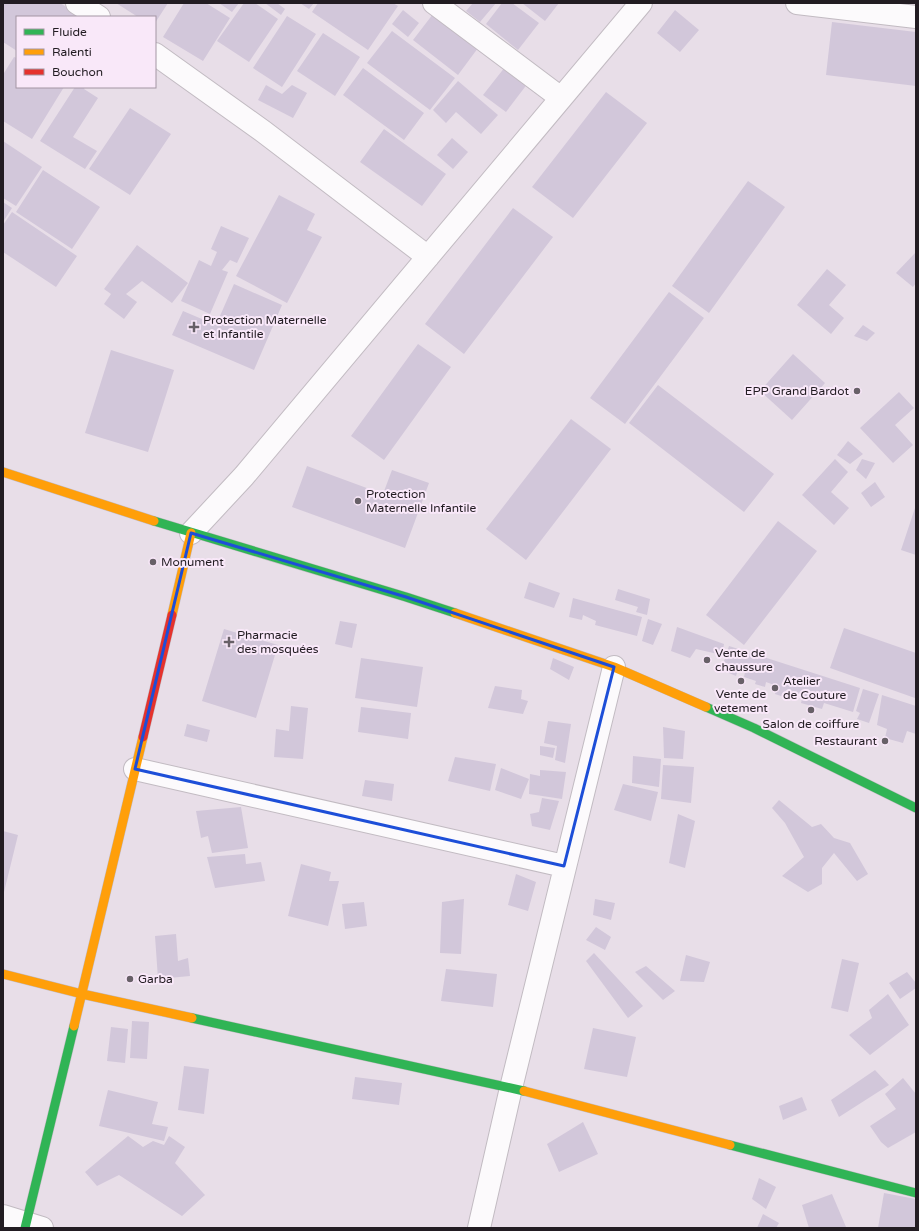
<svg xmlns="http://www.w3.org/2000/svg" width="919" height="1231" font-family="'Varela Round',sans-serif">
<style>
.building{fill:#d2c7da}
.lines{fill:none;stroke-linecap:round;stroke-linejoin:round}
.street-casing{stroke:#c2bbc2;stroke-width:24}
.fast-casing{stroke:#c2bbc2;stroke-width:10}
.slow-casing{stroke:#c2bbc2;stroke-width:10}
.jam-casing{stroke:#c2bbc2;stroke-width:10}
.street{stroke:#fcfafc;stroke-width:22}
.fast{stroke:#30b455;stroke-width:9}
.slow{stroke:#ff9f0a;stroke-width:9}
.jam{stroke:#e5322d;stroke-width:9}
.marked{fill:none;stroke:#1d4ed8;stroke-width:3;stroke-linejoin:round}
.poi-dot{fill:#676067;stroke:#f9e8f9;stroke-width:1.5}
.labels{text-anchor:middle;dominant-baseline:central;stroke-width:4;stroke-linejoin:round;paint-order:stroke}
.poi-label{font-size:12px;fill:#221c22;stroke:#f9e8f9;text-anchor:start}
</style>
<rect width="100%" height="100%" fill="#e8dee8"/>
<path class="building" d="M3,3h57l22,14h-65v34l-14,-9z
M116,3h52l-13,20v-6h-17z
M184,3h22l24,15 -27,43 -40,-24z
M219,3h20l-7,9z
M244,3h11l23,16 -29,43 -32,-21z
M265,3h12l8,6 -4,6z
M300,3h14l-5,6z
M318,3h75l5,3 -30,44 -56,-38z
M473,3h23l-16,19 -14,-11z
M502,3h10l27,20 -21,27 -32,-26z
M522,3h37l-14,18z
M403,10l16,13 -11,14 -16,-13z
M675,10l24,20 -19,22 -23,-19z
M433,14l45,34 -20,27 -45,-35z
M287,16l29,18 -34,53 -29,-19z
M832,22l84,10v54l-90,-11z
M392,31l63,47 -25,32 -63,-47z
M323,33l37,24 -25,39 -38,-25z
M14,57l3,1v29h47l-32,52 -29,-18v-49l1,1z
M505,67l23,16 -22,29 -23,-17z
M363,68l61,45 -20,27 -61,-45z
M458,81l40,34 -17,19 -25,-22 -10,11 -13,-13z
M266,85l16,9 10,-9 15,8 -14,25 -35,-18z
M75,87h10l-1,2 14,9 -25,39 24,14 -12,18 -45,-28z
M606,92l41,31 -74,95 -41,-31z
M130,108l41,26 -41,61 -41,-26z
M384,129l62,45 -24,32 -62,-44z
M452,138l16,14 -15,17 -16,-14z
M3,141l39,26 -26,39 -13,-8z
M43,170l57,37 -28,42 -56,-37z
M748,181l37,26 -76,106 -37,-27z
M279,195l36,19 -8,16 15,7 -35,66 -51,-27z
M3,202l9,6 -9,14z
M513,208l40,29 -89,117 -39,-30z
M12,212l65,44 -21,31 -53,-35v-27z
M221,226l28,12 -12,25 -7,-3 -8,10 6,2 -18,42 -29,-13 18,-41 12,6 6,-14 -6,-3z
M137,245l51,38 -16,20 -30,-22 -16,13 11,8 -13,17 -20,-15 7,-10 -7,-5z
M916,252v31l-3,4 -17,-14z
M827,269l19,16 -17,20 15,13 -13,16 -34,-29z
M234,284l48,21 -28,65 -82,-35 11,-24 33,14z
M669,292l35,26 -79,106 -35,-26z
M863,325l12,8 -8,8 -13,-5z
M418,344l33,23 -67,93 -33,-24z
M111,350l63,20 -26,82 -63,-19z
M793,354l32,29 -33,37 -32,-29z
M658,385l116,89 -30,38 -115,-89z
M899,392l15,16 -19,17 18,20 -20,18 -33,-35z
M571,419l40,30 -85,111 -40,-31z
M848,441l15,13 -13,10 -13,-9z
M835,459l13,13 -17,20 18,16 -15,17 -32,-30z
M862,459l13,4 -9,16 -10,-9z
M307,466l76,28 9,-24 37,13 -24,65 -113,-41z
M875,482l10,15 -14,10 -10,-14z
M916,505v50l-15,-5z
M778,521l39,30 -73,94 -38,-30z
M529,582l31,11 -6,15 -30,-10z
M618,589l32,10 -3,16 -11,-3 2,-5 -23,-7z
M573,598l69,19 -5,19 -42,-11 1,-4 -13,-6 -1,5 -13,-3z
M648,619l14,5 -9,21 -11,-4z
M340,621l17,3 -5,24 -17,-4z
M677,627l47,17 -2,11 -26,-6 -6,9 -19,-7z
M844,628l72,25v41l-1,4 -85,-30z
M224,629l54,16 -22,73 -54,-17z
M729,646l131,42 -7,24 -29,-9 -2,6 -21,-6 2,-8 -17,-5 -2,7 -9,-3 2,-8 -11,-4 -1,5 -10,-3 1,-3 -12,-4 1,-5 -7,-2 -2,6 -7,-3 1,-3 -8,-3z
M361,658l62,9 -6,40 -62,-9z
M553,658l21,9 -5,13 -19,-11z
M495,686l27,4 -1,9 7,2 -5,13 -35,-6z
M863,689l16,5 -10,29 -12,-4 3,-6 -4,-2z
M882,695l34,11v28l-9,-3 -4,12 -18,-5 2,-9 -10,-4z
M291,706l17,2 -5,51 -29,-2 2,-28 13,2z
M361,707l50,6 -3,26 -50,-7z
M548,721l23,3 -6,39 -10,-3 2,-14 -13,-3z
M187,724l23,6 -3,12 -23,-6z
M663,727l22,4 -2,28 -19,-1z
M540,746l15,2 -2,10 -13,-3z
M633,756l28,3 -2,28 -27,-4z
M455,757l41,7 -6,27 -42,-10z
M663,765l31,2 -3,36 -30,-4z
M501,768l28,11 -8,20 -26,-9z
M540,770l26,2 -4,27 -33,-5 1,-20 10,2z
M365,780l29,4 -2,17 -30,-5z
M623,784l35,8 -7,29 -37,-11z
M542,798l17,3 -9,29 -18,-4 -2,-12 9,-2z
M779,800l33,27 9,-3 13,14 16,5 18,31 -11,7 -23,-28 -12,15v16l-14,8 -26,-16 22,-19 -19,-34 -13,-15z
M241,807l7,41 -36,5 -4,-17 -7,2 -5,-27z
M678,814l17,7 -10,47 -16,-5z
M3,831l15,4 -14,57h-1z
M245,854l1,10 15,-2 4,19 -50,7 -8,-31z
M301,864l30,8 -2,9h10l-11,45 -40,-10z
M516,874l20,8 -8,29 -20,-6z
M464,899l-3,55 -21,-1 2,-51z
M595,899l20,4 -4,17 -18,-5z
M364,902l3,24 -22,3 -3,-25z
M596,927l15,10 -6,13 -19,-10z
M176,934l2,27 10,-3 2,18 -32,3 -3,-43z
M594,953l49,53 -15,12 -42,-57z
M686,955l24,7 -6,20 -24,-1z
M842,959l17,4 -11,49 -17,-4z
M646,966l29,25 -12,9 -28,-28z
M446,969l51,5 -4,33 -52,-6z
M907,972l9,11v5l-16,11 -11,-16z
M888,994l21,31 -39,30 -21,-20 23,-17 -3,-8z
M132,1021l17,1 -2,37 -17,-1z
M111,1027l17,2 -3,34 -18,-2z
M593,1028l43,9 -9,40 -43,-8z
M184,1066l25,3 -5,45 -26,-4z
M875,1070l14,15 -50,32 -8,-17z
M355,1077l47,6 -3,22 -47,-6z
M903,1078l13,16v38l-28,16 -7,-6 -11,-16 26,-17 -11,-15z
M108,1090l50,12 -6,22 16,3 -4,14 -65,-15z
M802,1097l5,13 -24,10 -4,-14z
M583,1122l15,32 -39,18 -12,-28z
M128,1136l15,11 10,-6 11,4 5,-9 16,11 -10,16 30,32 -23,21 -63,-41 -22,11 -12,-14z
M759,1178l17,9 -10,22 -14,-10z
M884,1193l32,6v29h-38z
M832,1194l14,33 -37,1 -7,-23z
M763,1214l16,9 -3,5h-19z"/>
<g class="lines">
<defs>
<path id="street" d="M77,3l22,14
M434,3l127,95
M797,3l119,14
M155,54l109,78 164,125
M191,533l53,-57 397,-473
M135,769l429,97
M3,1216l39,12
M479,1228l32,-140 103,-421"/>
<path id="fast" d="M154,521l252,76 49,16
M706,707l48,21 162,80
M192,1018l332,73
M730,1145l186,48
M25,1228l49,-202"/>
<path id="slow" d="M3,472l151,49
M455,613l159,54 92,40
M172,615l19,-82
M3,974l79,20 110,24
M74,1026l69,-289
M524,1091l206,54"/>
<path id="jam" d="M143,737l29,-122"/>
</defs>
<use href="#street" class="street-casing"/>
<use href="#fast" class="fast-casing"/>
<use href="#slow" class="slow-casing"/>
<use href="#jam" class="jam-casing"/>
<use href="#street" class="street"/>
<use href="#fast" class="fast"/>
<use href="#slow" class="slow"/>
<use href="#jam" class="jam"/>
</g>
<path class="marked" d="M191,533l215,64 208,70 -50,199 -429,-97z"/>
<g class="poi-dot">
<path d="M192 321h4v4h4v4h-4v4h-4v-4h-4v-4h4z"/>
<circle cx="857" cy="391" r="4"/>
<circle cx="358" cy="501" r="4"/>
<circle cx="153" cy="562" r="4"/>
<path d="M227 636h4v4h4v4h-4v4h-4v-4h-4v-4h4z"/>
<circle cx="707" cy="660" r="4"/>
<circle cx="741" cy="681" r="4"/>
<circle cx="775" cy="688" r="4"/>
<circle cx="811" cy="710" r="4"/>
<circle cx="885" cy="741" r="4"/>
<circle cx="130" cy="979" r="4"/>
</g>
<g class="labels">
<g class="poi-label">
<text x="203" y="320">Protection Maternelle<tspan x="203" dy="14">et Infantile</tspan></text>
<text x="849" y="391" text-anchor="end">EPP Grand Bardot</text>
<text x="366" y="494">Protection<tspan x="366" dy="14">Maternelle Infantile</tspan></text>
<text x="161" y="562">Monument</text>
<text x="237" y="635">Pharmacie<tspan x="237" dy="14">des mosquées</tspan></text>
<text x="715" y="653">Vente de<tspan x="715" dy="14">chaussure</tspan></text>
<text x="783" y="681">Atelier<tspan x="783" dy="14">de Couture</tspan></text>
<text x="741" y="694" text-anchor="middle">Vente de<tspan x="741" dy="14">vetement</tspan></text>
<text x="811" y="724" text-anchor="middle">Salon de coiffure</text>
<text x="877" y="741" text-anchor="end">Restaurant</text>
<text x="138" y="979">Garba</text>
</g>
</g>
<rect width="919" height="1231" fill="none" stroke="#221c22" stroke-width="8"/>
<rect x="16" y="16" width="140" height="72" fill="#f9e8f9" stroke="#a396a3"/>
<rect x="24" y="29" width="20" height="6" fill="#30b455" stroke="#a396a3"/>
<text x="52" y="36" font-size="12" fill="#221c22">Fluide</text>
<rect x="24" y="49" width="20" height="6" fill="#ff9f0a" stroke="#a396a3"/>
<text x="52" y="56" font-size="12" fill="#221c22">Ralenti</text>
<rect x="24" y="69" width="20" height="6" fill="#e5322d" stroke="#a396a3"/>
<text x="52" y="76" font-size="12" fill="#221c22">Bouchon</text>
</svg>
